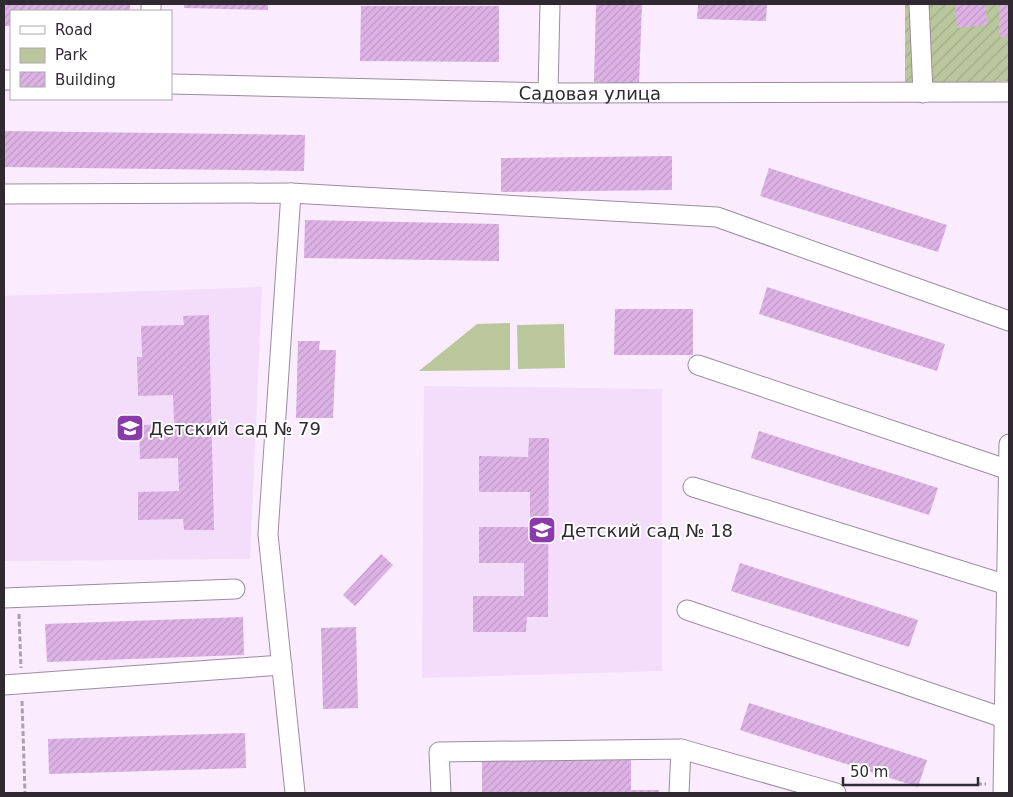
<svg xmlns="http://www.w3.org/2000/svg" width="1013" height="797" font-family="'DejaVu Sans',sans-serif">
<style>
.built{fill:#f4ddfb}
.green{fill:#bac79c}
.garden{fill:url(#garden-furrows)}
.building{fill:url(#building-hatch)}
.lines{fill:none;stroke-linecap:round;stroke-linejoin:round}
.minor-casing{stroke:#9c8ca1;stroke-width:21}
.path{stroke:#aca0af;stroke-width:3;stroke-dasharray:5 2.5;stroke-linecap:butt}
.minor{stroke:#fff;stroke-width:19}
.labels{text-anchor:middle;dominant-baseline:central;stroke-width:4;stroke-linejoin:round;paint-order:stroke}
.street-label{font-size:18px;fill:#302932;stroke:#fff}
.poi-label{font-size:18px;fill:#302932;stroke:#fff;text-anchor:start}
</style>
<defs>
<pattern id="garden-furrows" width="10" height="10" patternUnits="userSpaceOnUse" patternTransform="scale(1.25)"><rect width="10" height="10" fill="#bac79c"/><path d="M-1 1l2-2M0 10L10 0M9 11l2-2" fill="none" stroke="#a0ab87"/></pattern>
<pattern id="building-hatch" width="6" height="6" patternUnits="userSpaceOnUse" patternTransform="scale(1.25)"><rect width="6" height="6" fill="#ddb3e5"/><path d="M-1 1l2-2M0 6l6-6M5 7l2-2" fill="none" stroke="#be9ac5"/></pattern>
</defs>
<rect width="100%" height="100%" fill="#faebfe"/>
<path class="built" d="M262,287l-12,272 -246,2v-265z
M424,386l238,3v282l-240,7z"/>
<path class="green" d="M510,323v47l-91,1 58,-47z
M564,324l1,44 -47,1 -1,-44z"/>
<path class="garden" d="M905,4h104v77l-104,5z"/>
<path class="building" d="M4,4h126v7h-119v15h-7z
M184,4h84v6l-84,-2z
M596,4h46l-3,80 -45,-2z
M698,4h69l-1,17 -69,-2z
M955,4h31l1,21 -30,3z
M999,4h10v33h-10z
M361,6h138v56l-139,-1z
M4,131l301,4 -1,36 -300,-4z
M672,156v34l-171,2v-34z
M769,168l178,57 -9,27 -178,-56z
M305,220l194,4v37l-195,-3z
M767,287l178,57 -8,27 -178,-57z
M615,309h78v46h-79z
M209,315l5,215h-30l-1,-11 -45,1v-28l41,-1 -1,-33 -38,1 -1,-34 35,-1 -1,-29 -35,1 -1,-39h5l-1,-31 43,-1 -1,-9z
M298,341h22l-1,9h17l-3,68h-37z
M759,431l179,57 -9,27 -178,-57z
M529,438h20l-1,179h-21l-1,15h-53v-36h51v-33h-45v-36h51v-35h-51v-36l49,1z
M381,554l12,11 -38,41 -12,-11z
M740,563l178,57 -9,27 -178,-56z
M243,617l1,38 -197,7 -2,-38z
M356,627l2,81 -35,1 -2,-81z
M749,703l178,57 -9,27 -178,-57z
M245,733l1,35 -197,6 -1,-35z
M482,760h149v30h28v3h-177z"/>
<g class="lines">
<defs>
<g id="minor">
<path d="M151,4v7"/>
<path d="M919,4l4,89"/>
<path d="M4,80h7"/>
<path id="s1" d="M171,84l377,9 461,-1"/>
<path d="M548,93l2,-89"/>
<path d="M291,193l-23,341 27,259"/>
<path d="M4,194l287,-1 426,24 292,104"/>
<path d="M698,365l311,105"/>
<path d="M693,487l314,98"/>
<path d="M4,598l231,-9"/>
<path d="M687,610l317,108"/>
<path d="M4,685l278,-20"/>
<path d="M441,793l-2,-41 242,-3 155,44"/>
<path d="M679,793l2,-44"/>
<path d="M1003,793l6,-349"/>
</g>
</defs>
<use href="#minor" class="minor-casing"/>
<path class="path" d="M19,614l2,54
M22,701l3,92
M977,784h9"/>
<use href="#minor" class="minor"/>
</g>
<defs>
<symbol id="school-square" viewBox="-11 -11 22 22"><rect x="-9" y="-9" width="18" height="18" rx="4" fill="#8a3aa9" stroke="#fff"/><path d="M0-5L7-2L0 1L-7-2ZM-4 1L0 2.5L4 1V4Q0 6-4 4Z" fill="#fff"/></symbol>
</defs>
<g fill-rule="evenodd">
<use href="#school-square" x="114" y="412" width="32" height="32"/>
<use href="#school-square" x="526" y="514" width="32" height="32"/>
</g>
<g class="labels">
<g class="street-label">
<text stroke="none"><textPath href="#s1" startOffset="419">Садовая улица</textPath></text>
</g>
<g class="poi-label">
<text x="149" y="428">Детский сад № 79</text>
<text x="561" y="530">Детский сад № 18</text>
</g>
</g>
<rect width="1013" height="797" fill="none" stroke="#302932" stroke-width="10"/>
<rect x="10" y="10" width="162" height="90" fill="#ffffff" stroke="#aca9ad"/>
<rect x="20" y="26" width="25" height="8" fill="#ffffff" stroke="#aca9ad"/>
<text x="55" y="35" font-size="15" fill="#302932">Road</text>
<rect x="20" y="48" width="25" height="15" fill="#bac79c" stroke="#aca9ad"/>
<text x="55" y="60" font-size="15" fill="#302932">Park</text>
<rect x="20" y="72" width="25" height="15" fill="url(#building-hatch)" stroke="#aca9ad"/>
<text x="55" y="85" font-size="15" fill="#302932">Building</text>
<path d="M843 777v8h135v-8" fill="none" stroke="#302932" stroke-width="2.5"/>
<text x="850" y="777" font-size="15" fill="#302932" stroke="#ffffff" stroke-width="4" paint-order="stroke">50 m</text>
</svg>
